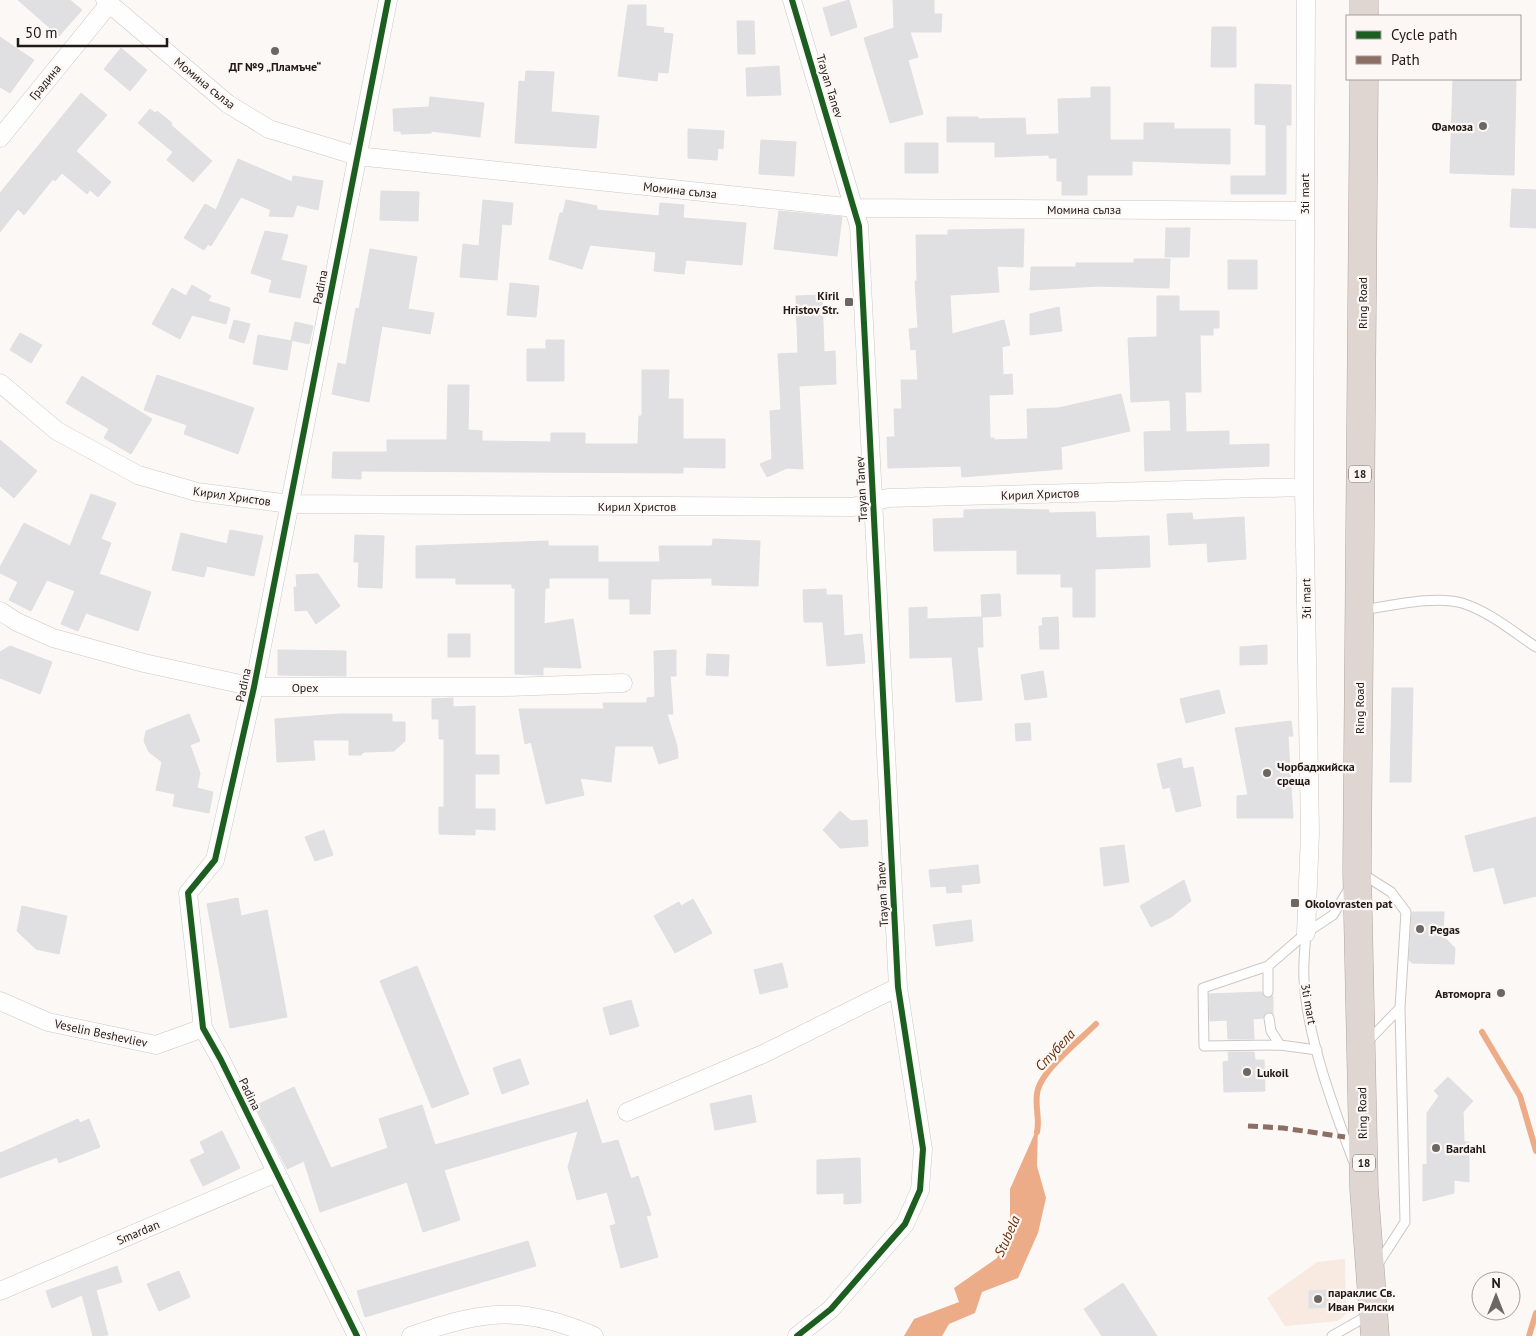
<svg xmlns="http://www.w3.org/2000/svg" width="1536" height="1336" font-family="'PT Sans',sans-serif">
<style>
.green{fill:#f8e9e1}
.water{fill:#ecac87}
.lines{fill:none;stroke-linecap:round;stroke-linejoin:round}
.stream{stroke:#ecac87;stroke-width:6}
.building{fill:#e0e0e2;stroke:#dfe0e3}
.lane-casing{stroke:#cdc7c4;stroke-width:11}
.street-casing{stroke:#cdc7c4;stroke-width:19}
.highway-casing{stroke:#b1a69f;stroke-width:29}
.lane{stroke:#fefefe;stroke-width:9}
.street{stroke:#fefefe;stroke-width:18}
.highway{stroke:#dfd6d1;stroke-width:28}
.quiet{stroke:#8d6e63;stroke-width:5;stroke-dasharray:10 5;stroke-linecap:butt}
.cycleway-casing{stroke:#fcf7f5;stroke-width:9}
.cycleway{stroke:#1b5e20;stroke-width:6}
.poi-dot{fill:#6d6764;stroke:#fcf7f5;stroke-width:2}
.labels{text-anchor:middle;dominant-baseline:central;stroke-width:4.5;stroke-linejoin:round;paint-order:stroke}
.shield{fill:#fcf7f5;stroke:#635c58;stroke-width:1}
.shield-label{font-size:11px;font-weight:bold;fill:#211915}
.poi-label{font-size:12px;font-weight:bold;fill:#211915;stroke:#fcf7f5;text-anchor:start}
.street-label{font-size:12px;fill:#211915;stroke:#fcf7f5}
.water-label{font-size:14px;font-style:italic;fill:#672e04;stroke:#fcf7f5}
</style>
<rect width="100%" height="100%" fill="#fbf8f6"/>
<path class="green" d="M1345,1259l1,55 -8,7 -53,5 -18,-28 50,-36z"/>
<path class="water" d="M1038,1126l-1,40 9,32 -8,35 -20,45 -36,14 -7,21 -26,11 -7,12h-38l10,-17 45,-17 -5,-14 43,-30 13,-30v-39z"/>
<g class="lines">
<path class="stream" d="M1482,1032l38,64 16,55
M1037,1132c3,-12 -2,-25 0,-38 2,-22 43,-54 59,-70
M1529,1336l7,-23"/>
</g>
<path class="building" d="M18,0h52l12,10 -23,26z
M849,0l8,27 -26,9 -8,-28z
M893,0h41v14h8l-1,18h-31l8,25 -10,3 15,54 -33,9 -26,-85 30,-10z
M628,5h18v21l18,2 -1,5 10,1 -5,39 -10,-1 -1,9 -39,-5z
M737,21h17l1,33h-17z
M1212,27h24v40h-25z
M0,37l34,23 -24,33 -10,-6z
M121,48l26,22 -17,21 -26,-22z
M779,66l2,29 -34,1 -1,-28z
M526,71l28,1 -3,40 48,4 -3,32 -81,-5 4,-62 6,1z
M1453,79h63l-2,96 -64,-2z
M1255,84l36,1v40h-5v69h-55v-18h35v-51l-11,-1z
M1091,87h19v53h34v-17h30v6h56v35l-98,-3v14h-45v20h-25v-14h-5v-23h-8v-3l-54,2v-15h-48v-25h31v2l47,-1 1,17 33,-1 -1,-35 33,-1z
M81,93l26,22 -31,36 35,31 -13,15 -8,-7 -3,4 -25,-21 -7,8 -2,-2 -29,36 -6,-6 -18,23v-39z
M430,97l54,6 -4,34 -49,-6v2l-30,1v-3h-7l-1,-22 36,-2z
M150,109l5,4 2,-2 15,12 -1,2 41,36 -19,21 -26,-22 6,-8 -35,-29z
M688,129l36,2 -1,18 -5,-1 -1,12 -29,-2z
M761,140l35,2 -2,34 -35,-2z
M905,143h33v30h-33z
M238,159l54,23 1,-6 30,5 -5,29 -21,-5 -4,12 -24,-1 2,-6 -30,-13 -30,49 -3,-2 -4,6 -20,-12 21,-34 11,6z
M1512,189l24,1v38l-26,-1z
M381,191l38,1 -1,29 -38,-1z
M483,200l30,3 -2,22 -9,-1 -5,56 -37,-3 3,-33 16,2z
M566,200l31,6v4l62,6 1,-13 24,2 -1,13 63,5 -4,42 -56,-5 -2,14 -30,-3 2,-19 -66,-7 -8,24 -33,-10 11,-46h3z
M779,211l63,6 -5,39 -63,-7z
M1166,228h24l-1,29h-24z
M1024,229l-1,38 -26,-1 2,26 -49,3 2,39 52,-14 6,25 -8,2 1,28 9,-1 1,20 -24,1 1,43h4v2l34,-1 -1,-30 31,-1 63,-14 9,37 -69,16 1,22 -100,8 -1,-11 -73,2 -1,-31h8l-1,-28h8l-1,-29h17l-2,-31 -5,1 -2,-21 9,-1 -3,-47h2l-1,-46h32v-5z
M265,231l23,4 -7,25 26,6 -7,32 -31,-6 3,-12 -21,-7z
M370,249l47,8 -9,52 26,4 -4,21 -48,-8 -13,76 -37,-8 6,-31 8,2 10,-57 3,1z
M1134,259h36l-1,29 -71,-2 -68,4 1,-23h45v-4h58z
M1228,260h29v29h-29z
M510,283l29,3 -3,31 -29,-2z
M192,285l19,11 -3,5 22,7 -4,16 -34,-9 -12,24 -28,-15 20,-36 14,8z
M822,295l2,57 11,-1 1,33 -37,2 4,83 -16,-1 -20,9 -7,-13 12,-5 -2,-48 11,-1 -3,-56 20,-1 -2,-57z
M1157,296h22v15h40v17h-6v7h-13l1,57h-16l1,40 43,-1v14l40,-1v22l-124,5 -1,-39 27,-1 -1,-31 -39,2 -3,-64 29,-1z
M1059,307l3,24 -32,4v-21z
M234,320l16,4 -6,19 -15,-5z
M295,322l18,4 -4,18 -18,-4z
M20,333l22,12 -11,18 -21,-13z
M258,335l34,6 -5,29 -34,-6z
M546,340h18v41h-37v-32h19z
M642,370h27l-1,29h15v40h42v29l-42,-1v6l-322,-2v8l-29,-1 1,-26h54v-12h60l1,-55h21l-1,45 14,1v10l69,1v-9h34v11h53l1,-28h3z
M157,375l97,33 -16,46 -54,-20 3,-9 -43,-15z
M82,376l70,43 -21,35 -27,-16 5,-9 -43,-26z
M0,440l37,31 -23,27 -14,-12z
M91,494l25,9 -15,36 10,4 -12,31 52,18 -13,39 -52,-18 -8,18 -17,-7 14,-33 -28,-11 -16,31 -22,-11 9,-18 -18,-9v-6l24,-44 46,23z
M1002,509l47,1v3l46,-1 1,26 53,-2 1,31 -55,2v48h-22v-30h-12v-13h-44v-24l-83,1 -1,-32 31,-1v-8z
M1192,513l1,7 51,-3 2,42 -38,3 -1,-19 -38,2 -2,-31z
M230,530l33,6 -9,40 -47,-10 -3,11 -32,-7 9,-37 46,11z
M355,535l29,1 -2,52 -24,-1 1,-25h-5z
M713,539l47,2 -2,45 -46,-1v-7l-61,1 -1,35h-20v-15h-21v-21h-60v10h-4l-1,36 29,-5 8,49 -38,-1v8l-28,-1v-86h-3v-4h-56v-6h-40v-32l132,-5v5h50v16h62l-1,-16h53z
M318,574l22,32 -24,18 -9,-14 -12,1 -1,-24h3l-1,-12z
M826,589v6h16l2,41 18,-2 3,29 -38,3 -4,-44h-19l-1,-32z
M1000,594l1,22 -19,1 -1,-22z
M927,607v12l55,-2 1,30h-6l5,53 -26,2 -4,-45 -42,1 -1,-50z
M1058,617l1,32h-19l-1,-23h4l-1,-8z
M448,634h22v23h-22z
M1267,645v19l-27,1v-18z
M10,646l42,16 -12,32 -40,-16v-26z
M278,650l68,1v25l-68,-1z
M676,650v26h-6l3,38h-6l10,32 1,12 -19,6 -6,-18h-38l-4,36 -31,-4 4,17 -38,9 -15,-62 -6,2 -6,-35h85l-1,-6h44v-5l8,-1 -1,-46z
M707,654l22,1 -1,21 -22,-1z
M1043,671l4,26 -22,3 -4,-25z
M1392,688h21l-2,94h-21z
M1219,690l6,23 -39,10 -6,-24z
M453,698v9l22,-1v49h24v19h-24v33l1,2h19v21l-20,-1v6l-36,-1v-27h5v-68h-5v-20h-7v-20z
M189,714l11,27 -10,4 10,28 -3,15 16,4 -4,21 -36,-7 2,-12 -19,-4 6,-28 -13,-10 -5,-11 2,-10z
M340,714h52v8h13v19l-11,10 -30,1 -3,3h-12v-15h-36l2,20 -38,2 -2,-43z
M1291,721l2,15h-5l5,82h-56v-22l11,-1 -13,-67z
M1030,723l1,17 -15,1 -1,-17z
M1181,758l2,11 10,-2 8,39 -25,6 -6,-25 -7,2 -6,-25z
M840,811l11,10 16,-1 1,26 -28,2 -17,-18z
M1536,817v79l-32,8 -10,-37 -20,5 -9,-36z
M324,830l9,25 -18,6 -10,-24z
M1124,845l5,37 -25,4 -4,-38z
M978,865l2,18 -19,2 1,7 -15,1 -1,-7 -15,1 -2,-17z
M1184,880l7,21 -20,16 -20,10 -11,-21z
M238,898l3,18 26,-6 20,107 -57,11 -23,-124z
M693,899l19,34 -37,20 -21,-37 25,-14 2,4z
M22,906l45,10 -8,38 -23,-5 -19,-18z
M1412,912h32l-1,24 12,12 -1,16 -42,-1 -3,-3z
M971,920l2,21 -37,5 -3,-21z
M782,963l6,24 -28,7 -6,-24z
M417,966l52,128 -37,14 -52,-127z
M1262,992l3,6 8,-2v18l-5,-2 -5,6 -10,1 1,20h-26l-1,-19 -17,1 -1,-27z
M631,1000l8,26 -29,9 -7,-27z
M1228,1052h26l1,8h9l1,31 -41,1 -1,-30 6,-1z
M520,1059l9,25 -27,10 -9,-26z
M1448,1077l25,24 -10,11 1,30h5v40l-15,-2v13l-31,8v-37l4,1v-52l12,-17 -5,-5z
M294,1087l37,81 57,-20 -9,-29 43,-14 13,40 151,-43 1,-3 15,45 16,-4 13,39 7,-3 13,39 -5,1 12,41 -37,11 -11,-42 6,-2 -9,-32 -30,8 -9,-33 10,-36 -134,39 16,50 -37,12 -16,-50 -87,30 -16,-51 -17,8 -32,-63z
M751,1095l5,27 -41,8 -5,-26z
M78,1119l2,4 9,-4 11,28 -41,16 -2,-6 -57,21v-25z
M222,1131l18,37 -37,18 -13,-26 15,-7 -5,-11z
M860,1158l1,45 -17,1v-11l-27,1v-34z
M528,1241l8,25 -171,51 -8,-26z
M117,1266l5,16 -26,8 12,45 -15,1 -11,-41 -30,13 -6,-17z
M179,1271l11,26 -31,14 -12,-27z
M1123,1283l34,53h-55l-18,-27z
M1327,1290l1,17 -19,1v-17z"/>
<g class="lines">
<defs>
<path id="lane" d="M1362,610c29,-4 73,-15 100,-7 28,9 50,28 74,44
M1361,873l30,19 15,20 -6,96 -33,34
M1306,933c-1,15 -3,31 -2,46 3,58 29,127 49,181
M1268,966l-65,22 1,58 76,-1
M1268,992v-26l38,-33 27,-18 16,-26
M1269,1018l2,13 9,14 37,5
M1376,1267l29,-45 -5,-214
M1332,1336l37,-21"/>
<path id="street" d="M105,0l123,104 41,25 88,27 498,52 449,3
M792,0l67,226 39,761 25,162 -3,41 -15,34 -74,85 -34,27
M1306,0l-2,487 6,346 -4,100
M0,138l109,-134
M0,383l57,48 81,44 59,17 93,12 563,3 35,-9 416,-11
M0,611l17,11 36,16 91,25 110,24h251l118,-4
M0,1001l48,21 108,23 47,-17
M627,1112l136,-58 135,-67
M0,1291l276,-118
M357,1336l-136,-276 -18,-32 -15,-135 27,-33 39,-173 134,-687
M411,1336c71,-26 112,-31 183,0"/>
<path id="highway" d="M1364,16v-16
M1364,79l-7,791 7,319 11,147"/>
</defs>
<use href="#lane" class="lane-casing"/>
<use href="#street" class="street-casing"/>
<use href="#highway" class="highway-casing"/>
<use href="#lane" class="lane"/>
<use href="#street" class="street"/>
<use href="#highway" class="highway"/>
<path class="quiet" d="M1248,1126l35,2 62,9"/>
<defs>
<path id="cycleway" d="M792,0l67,226 39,761 25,162 -3,41 -15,34 -74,85 -34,27
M357,1336l-136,-276 -18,-32 -15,-135 27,-33 39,-173 134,-687"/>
</defs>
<use href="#cycleway" class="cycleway-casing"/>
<use href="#cycleway" class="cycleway"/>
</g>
<g class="poi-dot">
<circle cx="275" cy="51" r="5"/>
<circle cx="1483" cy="126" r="5"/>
<rect x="844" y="297" width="10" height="10" rx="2.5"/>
<circle cx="1267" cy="773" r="5"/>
<rect x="1290" y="898" width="10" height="10" rx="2.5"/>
<circle cx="1420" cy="929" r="5"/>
<circle cx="1501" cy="993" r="5"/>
<circle cx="1247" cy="1072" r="5"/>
<circle cx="1436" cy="1148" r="5"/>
<circle cx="1318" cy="1299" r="5"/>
</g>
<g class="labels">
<g class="shield">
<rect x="1349" y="465.5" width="22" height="17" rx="4"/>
<rect x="1353" y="1154.5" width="22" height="17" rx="4"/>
</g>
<g class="shield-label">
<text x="1360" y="474">18</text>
<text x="1364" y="1163">18</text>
</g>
<g class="poi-label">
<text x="275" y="66" text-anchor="middle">ДГ №9 „Пламъче“</text>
<text x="1473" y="126" text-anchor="end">Фамоза</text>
<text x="839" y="295" text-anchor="end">Kiril<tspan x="839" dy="14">Hristov Str.</tspan></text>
<text x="1277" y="766">Чорбаджийска<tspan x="1277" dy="14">среща</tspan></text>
<text x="1305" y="903">Okolovrasten pat</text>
<text x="1430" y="929">Pegas</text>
<text x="1491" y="993" text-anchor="end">Автоморга</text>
<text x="1257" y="1072">Lukoil</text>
<text x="1446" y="1148">Bardahl</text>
<text x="1328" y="1292">параклис Св.<tspan x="1328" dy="14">Иван Рилски</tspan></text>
</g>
<g class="street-label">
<text transform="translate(45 82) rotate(-51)">Градина</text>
<text transform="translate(205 83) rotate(39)">Момина сълза</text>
<text transform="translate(830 86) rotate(73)">Trayan Tanev</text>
<text transform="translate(680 190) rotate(6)">Момина сълза</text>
<text transform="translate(1304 194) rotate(-90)">3ti mart</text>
<text x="1084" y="209">Момина сълза</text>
<text transform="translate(320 287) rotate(-79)">Padina</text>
<text transform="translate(1362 303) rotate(-90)">Ring Road</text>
<text transform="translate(861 489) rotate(-93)">Trayan Tanev</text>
<text transform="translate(1040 494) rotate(-2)">Кирил Христов</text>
<text transform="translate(232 496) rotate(8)">Кирил Христов</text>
<text x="637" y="506">Кирил Христов</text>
<text transform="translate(1306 599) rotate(-91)">3ti mart</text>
<text transform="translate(243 685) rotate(-78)">Padina</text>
<text x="305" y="687">Орех</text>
<text transform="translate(1359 708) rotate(-90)">Ring Road</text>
<text transform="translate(882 894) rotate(-93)">Trayan Tanev</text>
<text transform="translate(1309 1004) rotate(80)">3ti mart</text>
<text transform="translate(101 1033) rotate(12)">Veselin Beshevliev</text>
<text transform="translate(250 1094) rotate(64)">Padina</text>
<text transform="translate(1362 1113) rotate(-91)">Ring Road</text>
<text transform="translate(138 1232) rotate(-23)">Smardan</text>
</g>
<g class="water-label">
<text transform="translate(1055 1050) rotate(-47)">Стубела</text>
<text transform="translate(1007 1236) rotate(-66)">Stubela</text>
</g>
</g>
<rect x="1346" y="15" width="175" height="65" fill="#fcf7f5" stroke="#a49e9b"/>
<rect x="1356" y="31" width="25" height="8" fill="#1b5e20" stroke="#a49e9b"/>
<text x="1391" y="40" font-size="15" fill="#211915">Cycle path</text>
<rect x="1356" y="56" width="25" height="8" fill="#8d6e63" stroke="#a49e9b"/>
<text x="1391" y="65" font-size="15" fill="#211915">Path</text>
<g transform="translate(1496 1296)"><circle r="24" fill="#fcf7f5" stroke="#a49e9b"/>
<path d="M0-4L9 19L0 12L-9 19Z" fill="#6d6764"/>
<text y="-8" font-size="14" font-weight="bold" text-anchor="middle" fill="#211915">N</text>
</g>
<path d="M18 38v8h149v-8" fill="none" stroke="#211915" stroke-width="2.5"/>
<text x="25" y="38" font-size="15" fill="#211915" stroke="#fcf7f5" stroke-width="4" paint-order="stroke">50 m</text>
</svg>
